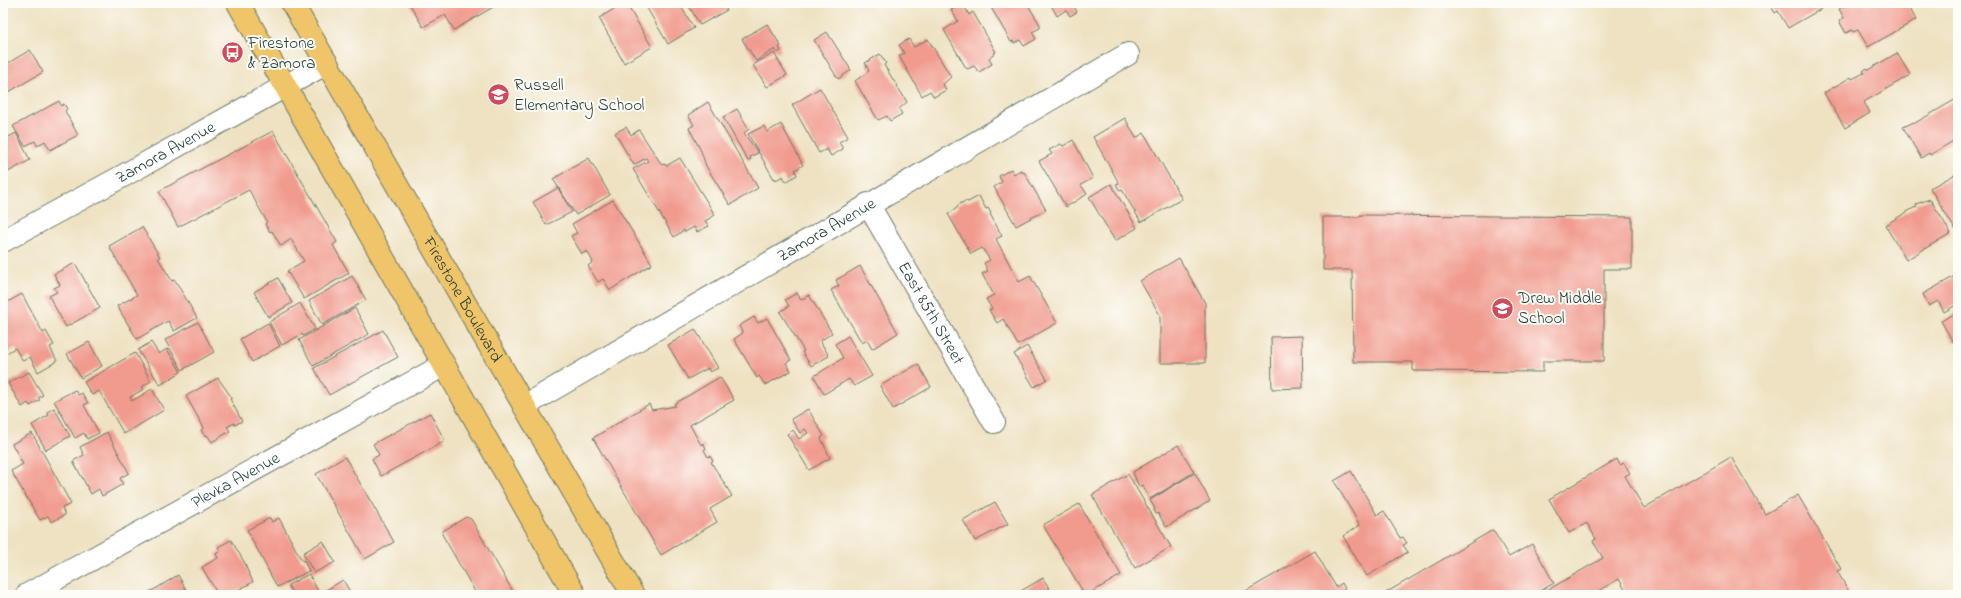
<svg xmlns="http://www.w3.org/2000/svg" width="1961" height="598" font-family="'Indie Flower',sans-serif">
<style>
.building{fill:#f19b8f}
.lines{fill:none;stroke-linecap:round;stroke-linejoin:round}
.street-casing{stroke:#677766;stroke-width:24}
.primary-casing{stroke:#677766;stroke-width:24}
.street{stroke:#fff;stroke-width:22}
.primary{stroke:#f0c469;stroke-width:22}
.labels{text-anchor:middle;dominant-baseline:central;stroke-width:4;stroke-linejoin:round;paint-order:stroke}
.poi-label{font-size:17px;fill:#1f3d34;stroke:#fdfcf7;text-anchor:start}
.street-label{font-size:17px;fill:#1f3d34;stroke:#fdfcf7}
</style>
<rect width="100%" height="100%" fill="#fdfcf7"/>
<filter id="ink" filterUnits="userSpaceOnUse"><feTurbulence type="fractalNoise" baseFrequency=".025" numOctaves="2"/><feDisplacementMap in="SourceGraphic" scale="8" xChannelSelector="R" yChannelSelector="G"/><feConvolveMatrix kernelMatrix="1 2 1 2 8 2 1 2 1" color-interpolation-filters="sRGB"/></filter>
<filter id="wash" filterUnits="userSpaceOnUse"><feTurbulence type="fractalNoise" baseFrequency=".012" numOctaves="4" result="noise"/><feDisplacementMap in="SourceGraphic" scale="16" xChannelSelector="R" yChannelSelector="G"/><feGaussianBlur stdDeviation="0.9" result="paint"/><feColorMatrix in="noise" values="0 0 0 0 0 0 0 0 0 0 0 0 0 0 0 0 0 1.4 0 .05"/><feComposite in="paint" operator="in"/></filter>
<g filter="url(#wash)">
<rect width="100%" height="100%" fill="#eee2c2"/>
<g id="blocks">
<path class="building" d="M409,3h91l-46,27 -9,-15 -22,12z
M624,3h2l26,44 -28,16 -25,-45z
M644,3h35l15,25 -26,16z
M687,3h36l4,7 -27,15z
M963,3l6,12 4,-3 23,40 -2,1 1,1 -6,4 3,6 -13,8 -5,-6 -6,3 -2,-1 -22,-38 14,-9 -7,-11z
M991,3h36l13,22v3l-8,4 4,7 -12,7 -4,-6 -6,3 -1,-2 -2,1 -22,-38z
M1050,3h29l-5,3 3,6 -7,4 -4,-6 -9,6z
M1769,3h49l3,6 -33,19 -10,-17 -3,2z
M1850,3h57l9,17 -48,27 -10,-17 -5,2 -1,-2 -6,3 -7,-12 5,-3 -5,-9z
M767,24l14,22 -2,1 2,4 -4,2 -2,-4 -19,12 -14,-22z
M827,32l24,38 -13,9 -24,-39z
M909,39l5,8 14,-8 23,38 -8,7 3,6 -12,7 -4,-6 -8,5 -23,-40 5,-3 -5,-8z
M30,50l13,22 -36,21 -4,-6v-21z
M774,53l13,22 -20,12 -14,-22z
M1897,53l13,22 -46,27 6,11 -25,15 -21,-35 27,-16 1,2 12,-6 -1,-2 4,-3 1,2z
M880,54l6,9 -2,2 23,37 -8,7 3,5 -12,7 -3,-5 -9,4 -23,-39 14,-10 -4,-8z
M820,88l28,49 -9,5 4,7 -12,7 -4,-7 -8,4 -27,-48z
M1958,98v40l-28,17 -1,-2 -8,5 -18,-31 11,-5 1,1z
M59,101l2,5 3,-2 3,5 -2,2 13,24 -28,15 -5,-9 -8,5 -2,-5 -10,5 -12,-20z
M708,102l50,86 -28,17 -24,-39 -5,-15 -12,-23 5,-3 -6,-10z
M737,109l12,20 -5,4 14,20 -8,4 1,2 -3,2 -25,-44z
M1125,118l11,20 8,-5 38,66 -41,23 -19,-32 -2,1 -4,-7 3,-1 -26,-46z
M781,124l22,41 -8,5 2,5 -11,7 -3,-6 -7,4 -1,-2 -1,1 -26,-45 16,-8 3,6z
M626,127l5,8 8,-5 23,35 3,-1 1,2 14,-8 35,57 -10,6 4,5 -12,6 -3,-5 -9,5 -1,-2 -10,7 -41,-68 15,-8 -2,-3 -12,7 -19,-32z
M273,131l64,111 -4,3 16,28 -45,26 -17,-28 17,-10 -13,-22 -10,7 -9,-15 -2,1 -5,-8 2,-2 -18,-32 -71,37 -19,-36z
M16,133l14,27 -22,12 -5,-10v-22z
M1073,140l20,38 -12,7 6,9 -21,13 -27,-46 13,-7 -3,-4 12,-6 2,2z
M589,158l21,37 -34,20 -23,-36z
M1011,169l3,5 7,-4 1,3 2,-1 22,38 -30,16 -22,-39 8,-5 -3,-6z
M1956,174l2,4v49l-3,2 -25,-41z
M1111,184l26,44 -22,13 -26,-44z
M558,188l14,24 -26,13 -13,-23z
M979,196l7,13 2,-1 3,5 -1,1 12,22 -6,3 23,43 11,-6 27,47 -39,22 -15,-26 -6,4 -8,-13 3,-1 -6,-10 8,-4 -12,-21 6,-3 -4,-8 6,-3 -8,-12 -11,6 -23,-40 9,-6 1,-3 7,-4 3,1z
M1930,199l21,34 -45,27 -21,-35 32,-19 -1,-2z
M613,200l39,64 -42,26 -7,-11 -5,3 -10,-16 5,-4 -6,-11 -5,3 -11,-18 6,-3 -5,-9z
M1360,215l272,2v52h-28v92h-61v11l-130,-1v-9h-60l-1,-92h-29v-53h37z
M142,227l18,30 -2,1 14,23 3,-1 22,38 -23,13 -6,-10 -31,18 -20,-33 20,-11 -28,-49z
M1179,258l26,45v60h-45v-48l-20,-34z
M75,263l25,45 -34,19 -17,-31 8,-4 -3,-4 6,-3 -6,-11z
M860,266l38,67 -26,16 -5,-9 -5,3 -31,-53 8,-4 -3,-6z
M352,276l14,24 -44,25 -13,-24z
M1955,276l3,6v22l-14,8 -6,-11 -9,5 -6,-12z
M278,278l14,25 -24,14 -14,-25z
M797,293l4,7 8,-5 23,38 -12,8 9,15 -18,10 -9,-14 2,-1 -24,-39 9,-6 -4,-6z
M22,294l21,39 3,-2 8,14 -4,2 7,14 -19,11 -8,-15 -7,4 -8,-13 -10,6 -2,-4v-48l1,2z
M300,303l15,26 -12,7 -1,-2 -20,11 -13,-23z
M355,308l14,26 -56,32 -14,-26z
M1958,312v28l-5,2 -12,-21z
M754,317l4,6 9,-5 24,42 -5,3 5,8 -26,14 -6,-9 -2,2 -23,-39 9,-6 -4,-7z
M198,322l16,30 -32,18 -17,-30z
M268,323l12,23 -28,16 -12,-23z
M695,329l23,39 -8,4 -2,-4 -20,11 -20,-34z
M383,330l15,27 -69,38 -15,-27z
M848,336l24,40 -18,10 -5,-7 -25,15 -10,-18 29,-18 -8,-14z
M1302,336l1,52 -31,1 -1,-52z
M89,342l13,24 -21,12 -14,-24z
M151,342l8,12 8,-5 14,23 -21,13 -22,-35z
M1027,346l20,33 -13,8 -20,-33z
M135,353l16,28 -9,6 2,2 -14,8 2,4 20,-12 12,21 -40,24 -25,-43 -7,4 -8,-13z
M918,364l13,23 -38,22 -13,-23z
M29,372l14,23 -5,3 2,2 -10,6 -2,-3 -6,4 -14,-24z
M720,377l14,23 -44,25 11,20 2,-2 3,5 -2,2 4,7 2,-1 3,5 -2,1 21,34 -22,13 7,13 -56,33 -68,-117 56,-34 3,6 24,-4 -2,-2z
M218,378l14,20 -2,1 12,22 -7,4 -1,-2 -7,4 3,4 -18,11 -5,-7 -2,1 -4,-6 3,-2 -18,-32z
M75,390l3,5 4,-2 6,10 -4,2 15,28 -12,6 -3,-6 -9,5 -21,-37z
M54,408l16,28 -24,14 -14,-25 17,-10 -2,-3z
M808,409l16,27 -3,2 9,20 -21,12 -22,-36 6,-4 6,9 9,-6 -3,-4 -5,4 -9,-14z
M430,413l15,28 -64,35 -9,-17 7,-4 -6,-11z
M107,432l22,41 -9,5 3,6 -21,12 -3,-7 -8,5 -18,-33 11,-6 -4,-8z
M32,433l39,71 -9,4 3,7 -14,7 -3,-6 -8,4 -29,-49 12,-7 -11,-20z
M1178,445l16,27 -44,27 -8,-14 -3,2 -6,-15z
M345,457l49,85 -29,17 -49,-85z
M1731,457l34,57 33,-19 43,74 -4,2 14,24h-223l-9,-16 -21,12 2,4h-61l64,-37 -10,-17 3,-2 -9,-16 -18,10 -20,-34 68,-40 3,6 4,-2 6,10 -5,3 19,32z
M1351,471l26,44 7,-4 16,27 3,-1 4,6 -4,2 5,7 -41,24 -24,-40 17,-11 -26,-44z
M1195,473l15,28 -44,26 -8,-14 -2,1 -2,-4 1,-1 -5,-9z
M1128,474l43,73 -36,21 -43,-73z
M995,502l13,22 -33,17 -12,-21z
M1079,504l42,71 -34,20h-2l-42,-70z
M466,517l5,2 44,76h-38l-35,-61 1,-3z
M270,518l2,4 7,-4 23,43 2,-1 5,11 -32,16 -30,-57z
M1493,530l16,27 23,-13 22,39 -21,12h-151z
M231,540l15,25h-1l8,17 -24,13h-11l-16,-28 16,-9 -2,-4 4,-3 -2,-4z
M323,541l12,21 -21,11 -11,-20z
M1315,551l21,36 6,-4 3,6 -9,6h-97z
M309,574l11,21h-27l-5,-10z
M178,575l11,20h-46l14,-7z
M1043,578l10,17h-39z
M343,580l9,15h-29l-2,-2z"/>
</g>
</g>
<g filter="url(#ink)">
<use href="#blocks" fill-opacity="0" stroke="#677766" stroke-width="1"/>
<g class="lines">
<defs>
<g id="street">
<path id="s1" d="M868,204l126,218"/>
<path id="s2" d="M3,241l118,-64 206,-114"/>
<path id="s3" d="M524,406l604,-352"/>
<path id="s4" d="M27,595l417,-230"/>
</g>
<g id="primary">
<path d="M238,3l337,592"/>
<path id="s5" d="M292,3l341,592"/>
</g>
</defs>
<use href="#street" class="street-casing"/>
<use href="#primary" class="primary-casing"/>
<use href="#street" class="street"/>
<use href="#primary" class="primary"/>
</g>
</g>
<defs>
<symbol id="bus-disc" viewBox="-11 -11 22 22"><circle r="9.5" fill="#d1495b" stroke="#fdfcf7"/><path d="M-5-6H5V4H4V6H2V4H-2V6H-4V4H-5ZM-3.5-4V0h7V-4ZM-3.5 1.2v1.5H-2V1.2ZM2 1.2v1.5H3.5V1.2Z" fill="#fff"/></symbol>
<symbol id="school-disc" viewBox="-11 -11 22 22"><circle r="9.5" fill="#d1495b" stroke="#fdfcf7"/><path d="M0-5L7-2L0 1L-7-2ZM-4 1L0 2.5L4 1V4Q0 6-4 4Z" fill="#fff"/></symbol>
</defs>
<g fill-rule="evenodd">
<use href="#bus-disc" x="220" y="40" width="25" height="25"/>
<use href="#school-disc" x="486" y="82" width="25" height="25"/>
<use href="#school-disc" x="1490" y="296" width="25" height="25"/>
</g>
<g class="labels">
<g class="poi-label">
<text x="248" y="43">Firestone<tspan x="248" dy="20">&amp; Zamora</tspan></text>
<text x="514" y="85">Russell<tspan x="514" dy="20">Elementary School</tspan></text>
<text x="1518" y="298">Drew Middle<tspan x="1518" dy="20">School</tspan></text>
</g>
<g class="street-label">
<text stroke="none"><textPath href="#s2" startOffset="185">Zamora Avenue</textPath></text>
<text stroke="none"><textPath href="#s3" startOffset="350">Zamora Avenue</textPath></text>
<text stroke="none"><textPath href="#s5" startOffset="342">Firestone Boulevard</textPath></text>
<text stroke="none"><textPath href="#s1" startOffset="126">East 85th Street</textPath></text>
<text stroke="none"><textPath href="#s4" startOffset="238">Plevka Avenue</textPath></text>
</g>
</g>
<rect width="1961" height="598" fill="none" stroke="#fdfcf7" stroke-width="16"/>
</svg>
